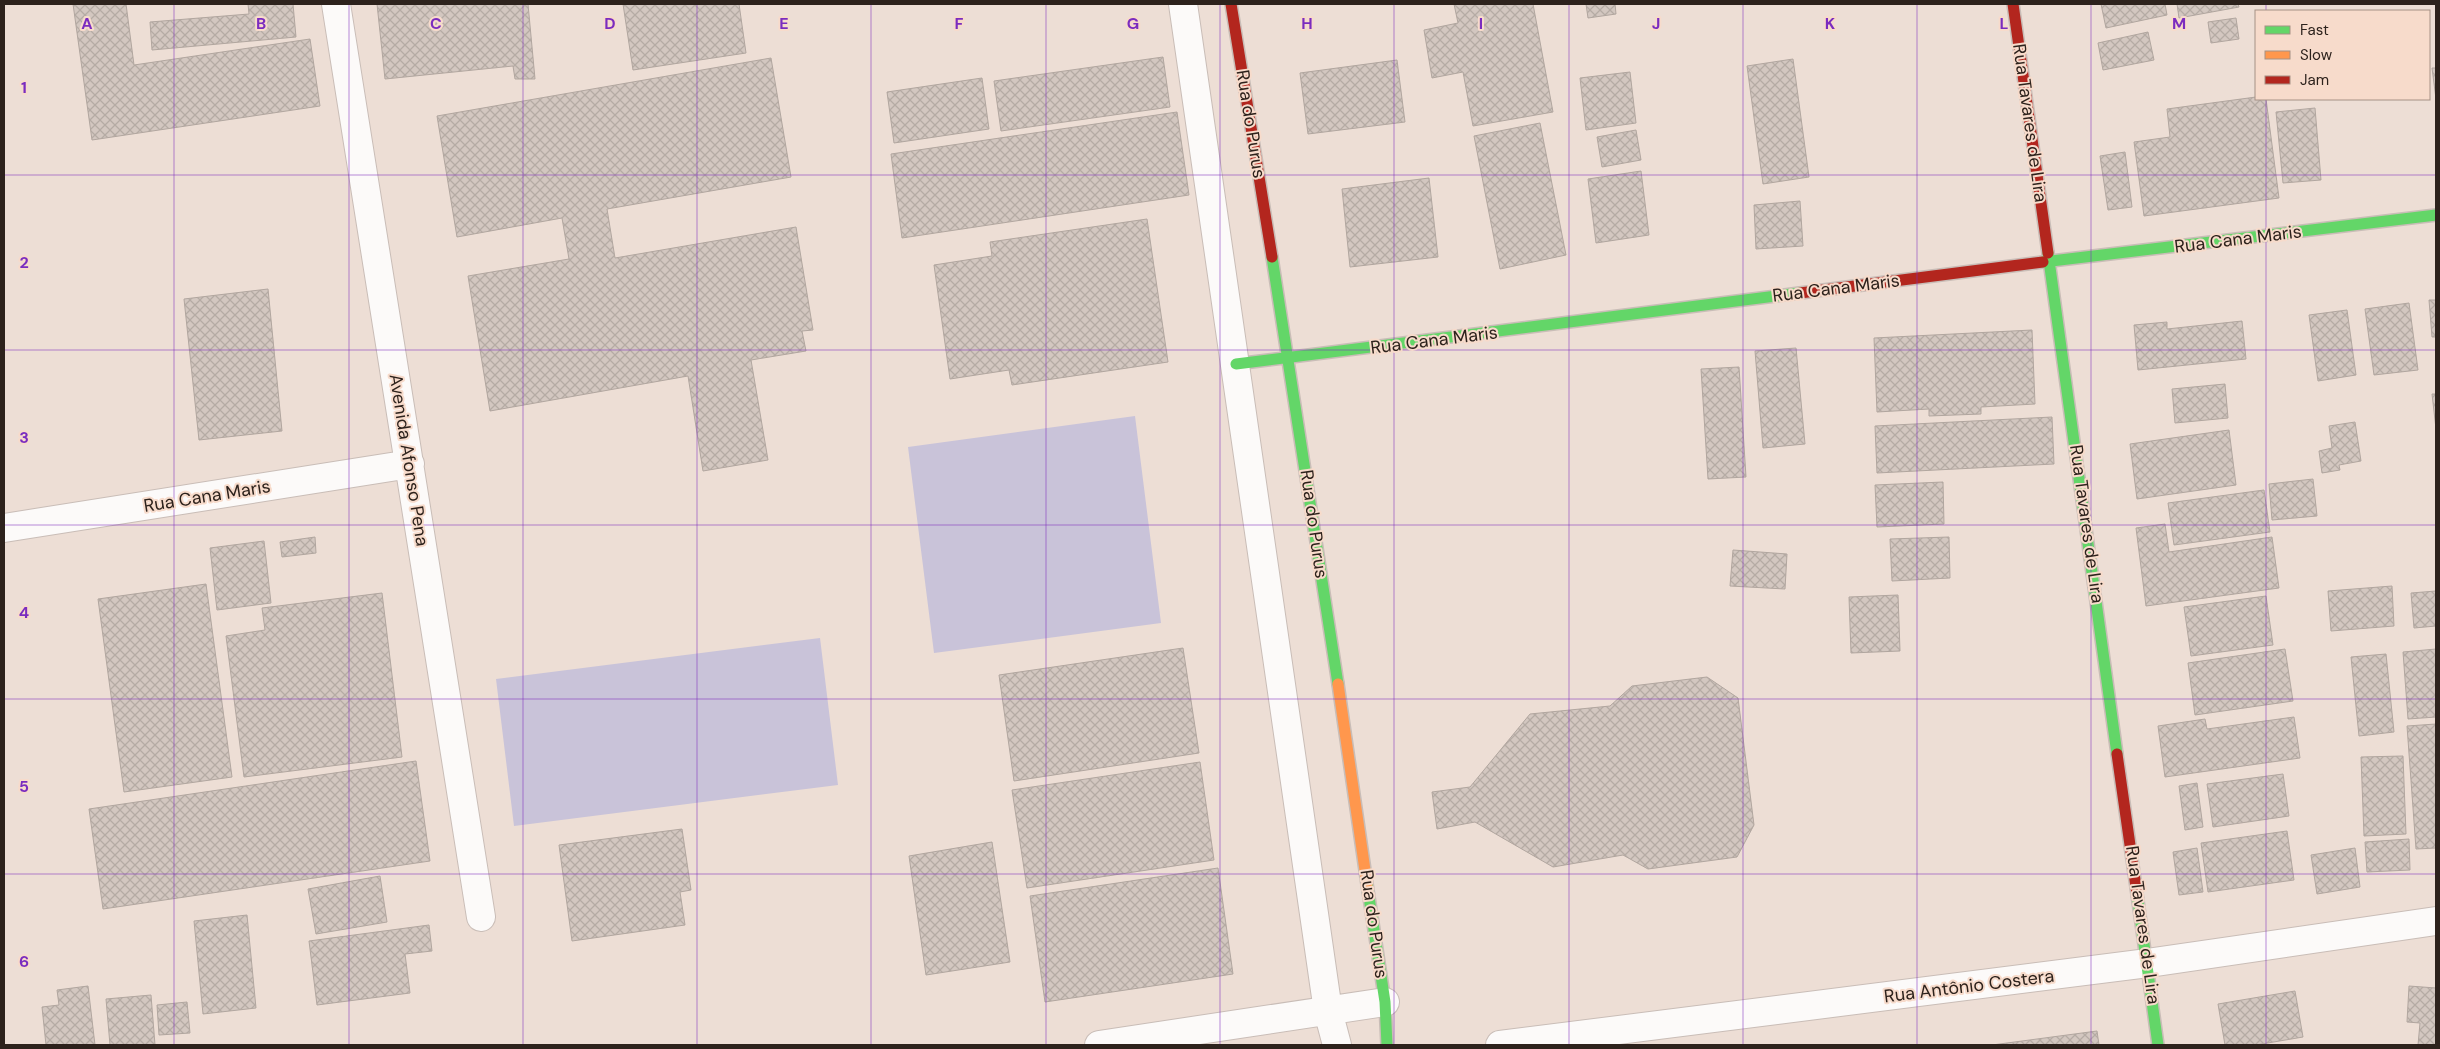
<svg xmlns="http://www.w3.org/2000/svg" width="2440" height="1049" font-family="'DM Sans',sans-serif">
<style>
.green{fill:#c9c3d9}
.building{fill:url(#building-cross-hatch);stroke:#b1a69f}
.lines{fill:none;stroke-linecap:round;stroke-linejoin:round}
.street-casing{stroke:#c9bdb7;stroke-width:30}
.fast-casing{stroke:#c9bdb7;stroke-width:14}
.slow-casing{stroke:#c9bdb7;stroke-width:14}
.jam-casing{stroke:#c9bdb7;stroke-width:14}
.street{stroke:#fcfaf9;stroke-width:28}
.fast{stroke:#63d668;stroke-width:11}
.slow{stroke:#ff974d;stroke-width:11}
.jam{stroke:#b3261e;stroke-width:11}
.grid{fill:none;stroke:#7b2cbf;stroke-width:1;stroke-opacity:0.55}
.labels{text-anchor:middle;dominant-baseline:central;stroke-width:4;stroke-linejoin:round;paint-order:stroke}
.street-label{font-size:18px;fill:#2d221c;stroke:#f7dbcb}
.grid-label{font-size:16px;text-anchor:middle;font-weight:bold;fill:#7b2cbf;stroke:#f7dbcb;stroke-width:4;stroke-linejoin:round;paint-order:stroke}
</style>
<defs>
<pattern id="building-cross-hatch" width="8" height="8" patternUnits="userSpaceOnUse" patternTransform="scale(1.25)"><rect width="8" height="8" fill="#d3c7c0"/><path d="M0 0l8 8M0 8l8-8" fill="none" stroke="#b5aba4"/></pattern>
</defs>
<rect width="100%" height="100%" fill="#edded5"/>
<path class="green" d="M1135,416l26,207 -227,30 -26,-206z
M820,638l18,147 -324,41 -18,-147z"/>
<path class="building" d="M73,4h53l8,61 176,-26 10,67 -228,34z
M248,4h45l3,33 -144,13 -2,-28 99,-8z
M377,4h151l7,75h-20l-2,-13 -128,13z
M623,4h116l7,49 -113,17z
M1454,4h79l20,108 -80,14 -10,-54 -31,6 -8,-48 34,-7z
M1586,4h29l1,10 -28,4z
M2101,4h64l2,11 -61,13z
M2177,4h61l1,3 -60,11z
M2236,18l3,21 -28,4 -3,-21z
M2148,32l6,28 -51,10 -5,-27z
M1163,57l7,50 -169,24 -7,-50z
M771,58l20,119 -184,32 8,49 181,-31 17,103 -11,1 4,20 -55,9 17,100 -65,11 -15,-95 -198,35 -22,-135 101,-17 -7,-41 -105,19 -20,-121z
M1793,59l16,118 -46,7 -16,-118z
M1397,60l8,62 -97,12 -8,-61z
M2432,68h4v31z
M1630,72l6,51 -50,7 -6,-52z
M982,78l7,51 -95,14 -7,-51z
M2256,97l10,2 13,99 -135,18 -10,-74 36,-5 -3,-28z
M2315,108l6,72 -38,3 -7,-71z
M1177,112l12,83 -287,43 -11,-84z
M1540,123l26,132 -66,14 -26,-133z
M1636,130l5,30 -39,7 -5,-30z
M2125,152l7,55 -24,3 -8,-54z
M1641,171l8,64 -53,8 -8,-64z
M1429,178l9,79 -88,10 -8,-78z
M1800,201l3,45 -47,3 -2,-44z
M1147,219l21,143 -156,23 -3,-15 -59,9 -16,-114 58,-9 -2,-14z
M268,289l14,142 -83,9 -15,-141z
M2429,300h7v37h-4z
M2409,303l9,67 -44,5 -9,-66z
M2347,310l9,65 -38,6 -9,-66z
M2242,321l4,38 -108,11 -4,-45 33,-3v7z
M2032,330l3,74 -54,3v7l-52,2v-7l-52,3 -3,-74z
M1796,348l9,96 -42,4 -8,-97z
M1739,367l7,110 -38,2 -7,-110z
M2225,384l3,34 -53,5 -3,-34z
M2432,394h4v35z
M2052,417l2,47 -177,9 -2,-47z
M2355,422l6,39 -22,4 1,5 -18,3 -3,-22 13,-3 -3,-22z
M2229,430l7,55 -99,14 -7,-55z
M2313,479l4,37 -45,4 -3,-36z
M1943,482l1,42 -67,3 -2,-42z
M2264,490l6,42 -96,13 -6,-42z
M2165,524l4,28 103,-15 7,51 -133,18 -10,-78z
M315,537l1,16 -34,4 -2,-15z
M1949,537l1,41 -58,3 -2,-42z
M264,541l7,62 -54,7 -7,-62z
M1733,550l54,4 -2,35 -55,-3z
M206,584l26,193 -108,15 -26,-193z
M2392,586l2,40 -63,5 -3,-40z
M2436,591v35l-22,2 -3,-35z
M382,593l20,164 -158,20 -18,-141 39,-6 -3,-22z
M1898,595l2,56 -49,2 -2,-56z
M2266,596l7,49 -82,11 -7,-49z
M1183,648l16,105 -185,28 -15,-106z
M2285,649l8,52 -98,14 -7,-52z
M2436,649v68l-28,2 -5,-67z
M2386,654l8,78 -35,4 -8,-79z
M1707,677l31,21 16,127 -17,32 -89,12 -25,-14 -70,12 -78,-45 -38,7 -5,-37 38,-5 60,-73 80,-8 22,-20z
M2294,717l6,41 -135,19 -7,-51 47,-7 2,10z
M2436,724v124l-20,1 -9,-123z
M2403,756l3,78 -42,2 -3,-79z
M416,761l14,100 -327,48 -14,-100z
M1200,762l14,98 -187,28 -15,-98z
M2283,774l6,42 -76,11 -6,-43z
M2197,783l6,44 -18,3 -6,-44z
M682,829l9,61 -11,2 5,33 -113,16 -13,-96z
M2287,831l7,49 -86,12 -7,-49z
M2409,839l1,31 -43,2 -2,-30z
M992,842l18,120 -84,13 -17,-119z
M2197,848l6,44 -24,3 -6,-43z
M2355,848l5,39 -43,7 -6,-39z
M1218,868l15,106 -188,28 -15,-106z
M380,876l7,46 -71,12 -8,-45z
M247,915l9,93 -53,6 -9,-93z
M429,925l3,26 -27,3 5,39 -93,12 -8,-64z
M88,986l7,59h-49l-4,-38 17,-2 -2,-15z
M2409,986l27,2v57h-18l2,-22 -13,-1z
M2295,991l8,46 -47,8h-31l-7,-41z
M151,995l4,50h-45l-4,-46z
M187,1002l3,31 -31,2 -2,-30z
M2097,1031l2,14h-107z"/>
<g class="lines">
<defs>
<path id="street" d="M336,4l145,913
M1183,4l145,1007 9,34
M4,528l406,-64
M1099,1045l286,-43
M1500,1045l648,-82 288,-42"/>
<path id="fast" d="M2048,253l69,501
M1272,257l66,427
M2043,262l393,-47
M1236,364l564,-71
M1367,884l18,118 2,43
M2137,894l21,151"/>
<path id="slow" d="M1338,684l29,200"/>
<path id="jam" d="M1231,4l41,253
M2013,4l35,249
M1800,293l243,-31
M2117,754l20,140"/>
</defs>
<use href="#street" class="street-casing"/>
<use href="#fast" class="fast-casing"/>
<use href="#slow" class="slow-casing"/>
<use href="#jam" class="jam-casing"/>
<use href="#street" class="street"/>
<use href="#fast" class="fast"/>
<use href="#slow" class="slow"/>
<use href="#jam" class="jam"/>
</g>
<path class="grid" d="M174,4v1041M349,4v1041M523,4v1041M697,4v1041M871,4v1041M1046,4v1041M1220,4v1041M1394,4v1041M1569,4v1041M1743,4v1041M1917,4v1041M2091,4v1041M2266,4v7M2266,99v946M4,175h2432M4,350h2432M4,525h2432M4,699h2432M4,874h2432"/>
<g class="labels">
<g class="street-label">
<text transform="translate(2030 123) rotate(82)">Rua Tavares de Lira</text>
<text transform="translate(1251 124) rotate(81)">Rua do Purus</text>
<text transform="translate(2238 239) rotate(-7)">Rua Cana Maris</text>
<text transform="translate(1836 288) rotate(-7)">Rua Cana Maris</text>
<text transform="translate(1434 340) rotate(-7)">Rua Cana Maris</text>
<text transform="translate(409 460) rotate(81)">Avenida Afonso Pena</text>
<text transform="translate(207 496) rotate(-9)">Rua Cana Maris</text>
<text transform="translate(1314 524) rotate(82)">Rua do Purus</text>
<text transform="translate(2087 524) rotate(82)">Rua Tavares de Lira</text>
<text transform="translate(1374 924) rotate(82)">Rua do Purus</text>
<text transform="translate(2143 925) rotate(82)">Rua Tavares de Lira</text>
<text transform="translate(1969 986) rotate(-7)">Rua Antônio Costera</text>
</g>
</g>
<g class="grid-label">
<text x="87" y="29">A</text>
<text x="261" y="29">B</text>
<text x="436" y="29">C</text>
<text x="610" y="29">D</text>
<text x="784" y="29">E</text>
<text x="959" y="29">F</text>
<text x="1133" y="29">G</text>
<text x="1307" y="29">H</text>
<text x="1481" y="29">I</text>
<text x="1656" y="29">J</text>
<text x="1830" y="29">K</text>
<text x="2004" y="29">L</text>
<text x="2179" y="29">M</text>
<text x="24" y="93">1</text>
<text x="24" y="268">2</text>
<text x="24" y="443">3</text>
<text x="24" y="618">4</text>
<text x="24" y="792">5</text>
<text x="24" y="967">6</text>
</g>
<rect width="2440" height="1049" fill="none" stroke="#2d221c" stroke-width="10"/>
<rect x="2255" y="10" width="175" height="90" fill="#f7dbcb" stroke="#a69185"/>
<rect x="2265" y="26" width="25" height="8" fill="#63d668" stroke="#a69185"/>
<text x="2300" y="35" font-size="15" fill="#2d221c">Fast</text>
<rect x="2265" y="51" width="25" height="8" fill="#ff974d" stroke="#a69185"/>
<text x="2300" y="60" font-size="15" fill="#2d221c">Slow</text>
<rect x="2265" y="76" width="25" height="8" fill="#b3261e" stroke="#a69185"/>
<text x="2300" y="85" font-size="15" fill="#2d221c">Jam</text>
</svg>
